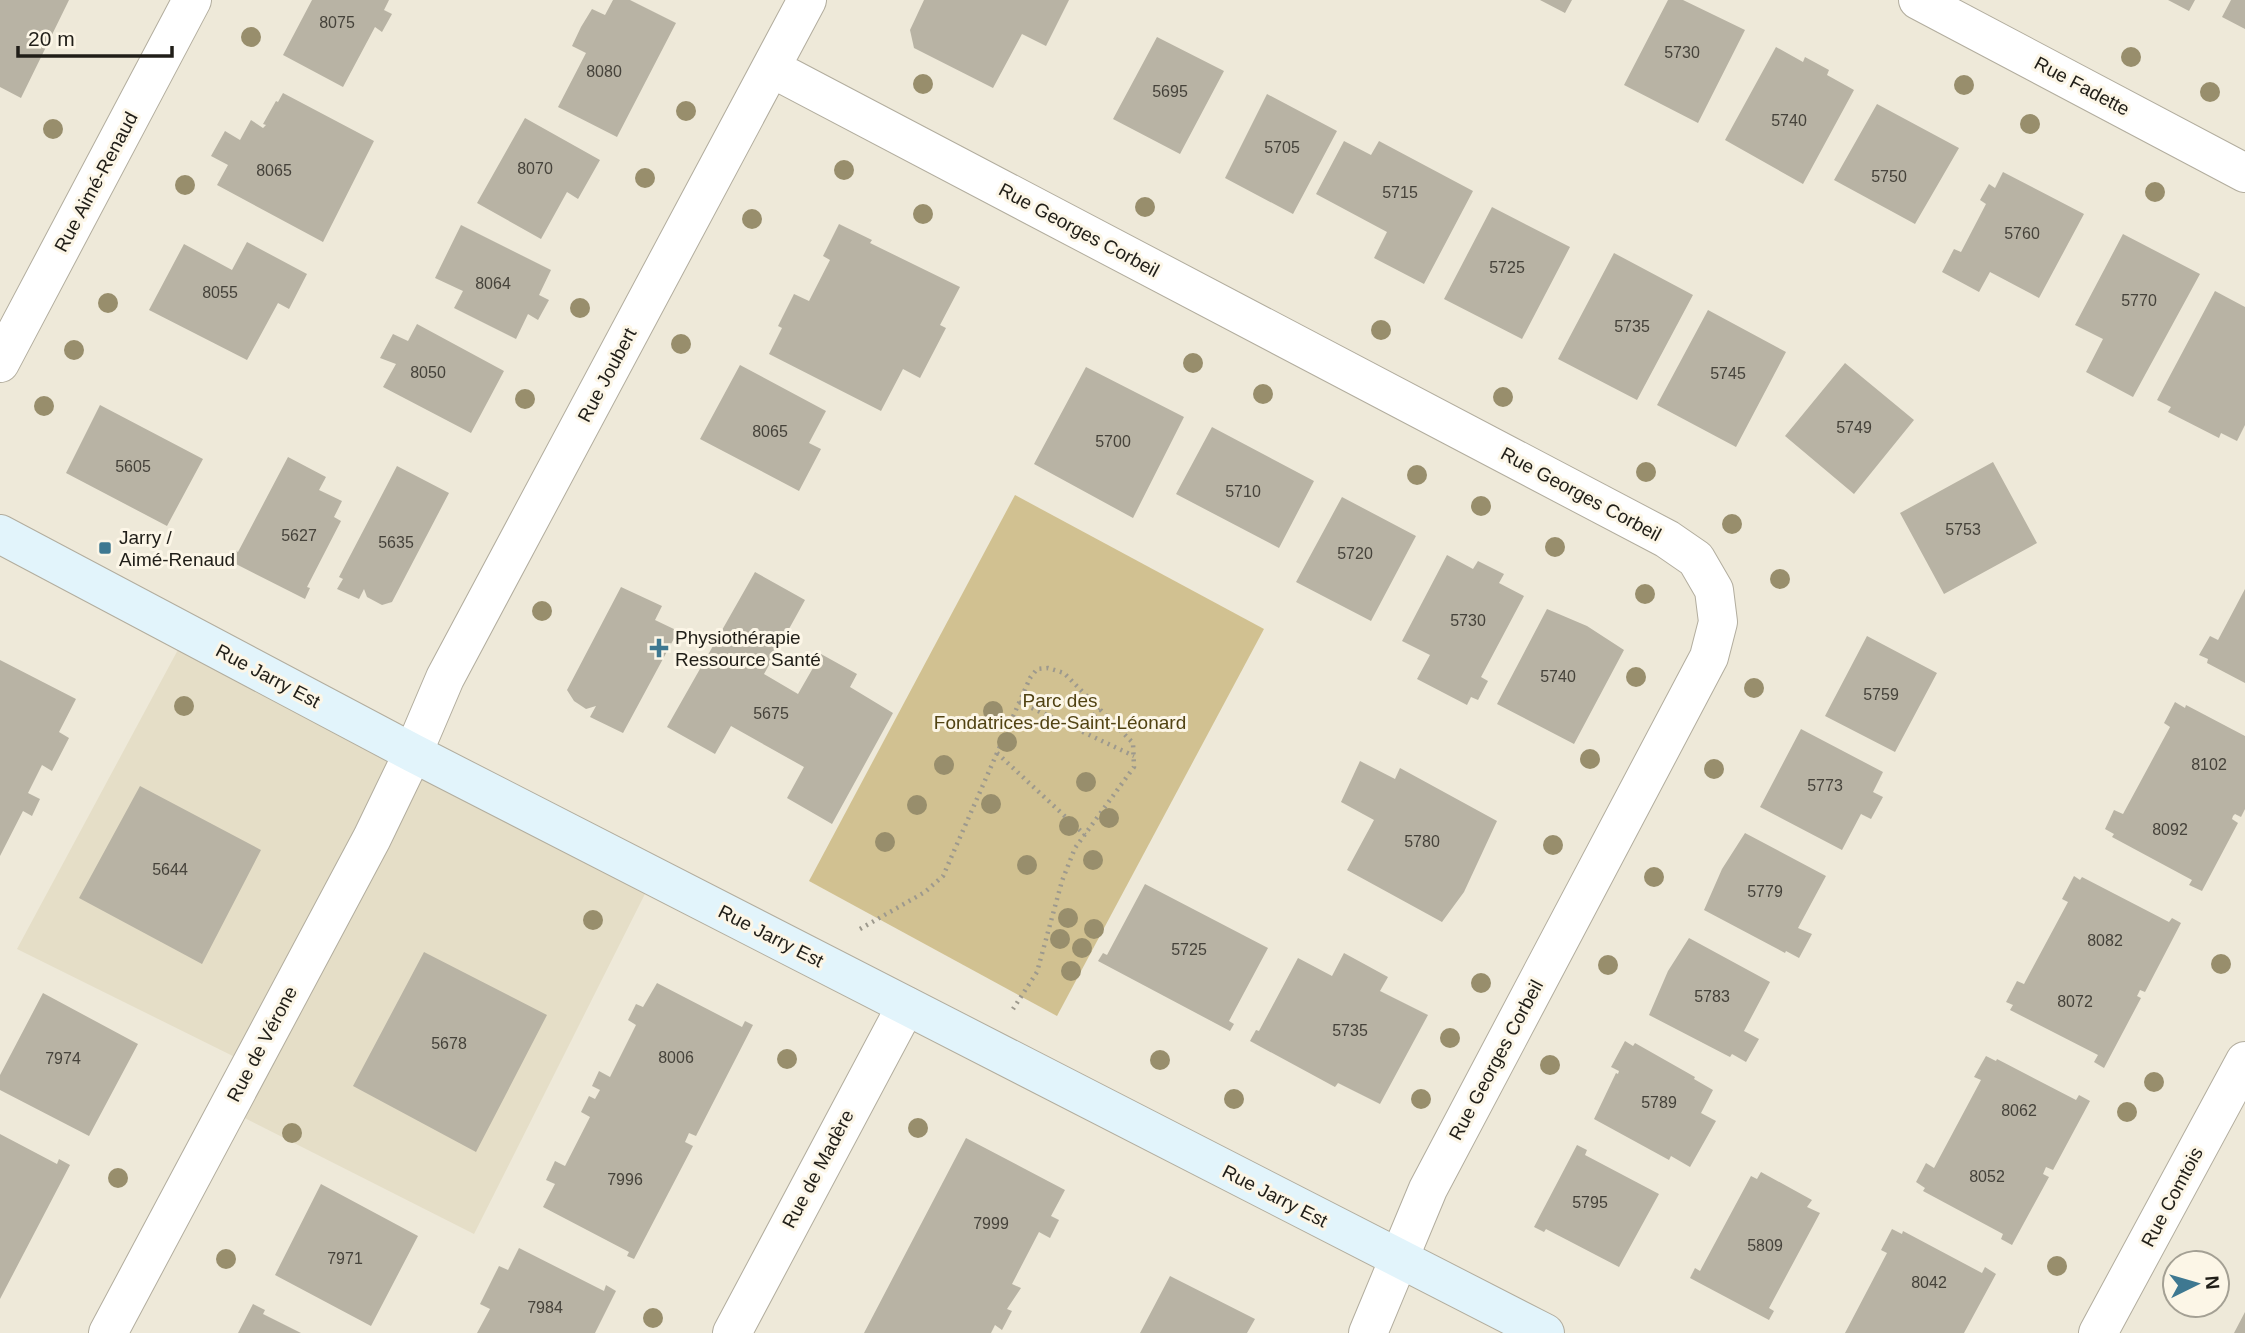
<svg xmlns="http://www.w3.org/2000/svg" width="2245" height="1333" font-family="Arial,sans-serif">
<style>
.built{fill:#e5dec7}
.green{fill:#d1c191}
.building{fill:#b8b3a4}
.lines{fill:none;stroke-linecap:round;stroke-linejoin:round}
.street-casing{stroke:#b2ad9e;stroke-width:40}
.secondary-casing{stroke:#b2ad9e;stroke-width:40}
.path{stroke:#9d998d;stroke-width:4.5;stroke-dasharray:2 5;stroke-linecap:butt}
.street{stroke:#fff;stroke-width:38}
.secondary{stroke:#e2f4fb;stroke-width:38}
.tree{fill:#988e6c}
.poi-dot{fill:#3e7891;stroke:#fcf6e7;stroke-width:2.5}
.labels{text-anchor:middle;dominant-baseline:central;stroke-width:6;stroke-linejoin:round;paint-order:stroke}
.number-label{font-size:16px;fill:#46433b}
.street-label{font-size:19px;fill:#201e18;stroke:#fcf6e7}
.poi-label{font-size:19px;fill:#201e18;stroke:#fcf6e7;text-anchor:start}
.park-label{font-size:19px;fill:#514313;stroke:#fcf6e7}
</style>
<rect width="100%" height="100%" fill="#eee9d9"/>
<path class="built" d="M187,633l467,243 -180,358 -247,-125 24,-44 -234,-116z"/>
<path class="green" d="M1015,495l249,134 -207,387 -248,-135z"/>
<path class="building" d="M0,0h69l-48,98 -21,-11z
M312,0h77l-5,10 8,4 -10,18 -7,-5 -32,60 -60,-32z
M613,0h17l46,23 -59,114 -59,-30 28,-54 -14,-7 9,-19 11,-18 13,6z
M924,0h145l-23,46 -24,-12 -29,54 -79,-40 -4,-18z
M1540,0h32l-7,13z
M1668,0h15l62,30 -47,93 -74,-38z
M2168,0h27l-6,11z
M2231,0h14v29l-23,-12z
M1157,37l67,34 -44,83 -67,-35z
M1776,47l27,15 2,-5 24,13 -2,5 27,15 -51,94 -78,-44z
M283,93l91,48 -51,101 -106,-57 11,-20 -17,-9 14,-25 15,9 11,-20 12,8 3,-3 -3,-1 13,-23 2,1z
M1267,94l70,37 -44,83 -68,-36z
M1877,104l82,44 -44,76 -81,-44z
M525,118l75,42 -22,39 -11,-7 -26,47 -64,-36z
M1344,141l27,14 8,-14 94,50 -49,93 -50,-26 13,-26 -71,-38z
M2003,172l81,42 -45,84 -49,-26 -11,20 -37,-20 12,-23 7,3 25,-48 -6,-4 9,-16 6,4z
M1492,207l78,40 -48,92 -78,-40z
M839,224l33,16 -2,3 90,44 -20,38 6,3 -26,50 -17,-9 -22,42 -112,-57 13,-26 -4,-2 16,-32 15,7 21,-41 -7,-4z
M461,225l90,45 -12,25 10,5 -11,20 -10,-6 -12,25 -62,-31 9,-17 -28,-13z
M2123,234l77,40 -67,123 -47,-25 17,-33 -28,-14z
M247,242l60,32 -18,35 -11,-6 -31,57 -98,-50 35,-66 48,26z
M1614,253l79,42 -56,105 -79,-41z
M2215,291l30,16v118l-8,16 -16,-8 -2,5 -51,-26 3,-5 -14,-7z
M1708,310l78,42 -50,95 -79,-42z
M417,324l87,47 -33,62 -88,-46 13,-23 -16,-6 13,-24 15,7z
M1845,363l69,57 -60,74 -69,-58z
M740,365l86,46 -17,32 12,6 -22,42 -99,-52z
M1086,367l98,50 -51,101 -99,-54z
M100,405l103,54 -36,67 -101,-53z
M1212,427l102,54 -35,67 -103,-54z
M288,457l38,20 -7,13 23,11 -8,16 7,4 -34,66 3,1 -5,11 -75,-38 6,-10 2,1z
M1993,462l44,81 -93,51 -44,-81z
M397,466l52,27 -57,109 -10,3 -15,-8 -3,-8 -5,10 -22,-10 6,-10 -4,-2z
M1342,497l74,39 -45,85 -75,-39z
M1447,555l26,14 5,-8 26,13 -5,9 25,13 -43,81 7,4 -10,19 -7,-3 -4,8 -50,-26 13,-24 -28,-14z
M755,572l50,28 -41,74 34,20 23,-40 36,20 -7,13 43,26 -61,111 -45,-26 17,-31 -73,-41 -16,28 -48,-27z
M621,587l41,19 -7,14 23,11 -55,102 -33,-16 6,-11 -10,3 -12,-8 -7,-11z
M2245,589v94l-38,-20 1,-4 -9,-4 11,-19 8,4z
M1547,609l40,17 37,24 -50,94 -77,-40z
M1867,636l70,37 -42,79 -70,-36z
M0,660l76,39 -17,33 10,6 -17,33 -10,-6 -14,28 12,6 -8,17 -9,-5 -23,45z
M2175,702l10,6 1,-3 59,31v73l-4,8 -6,-3 -2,2 -1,3 6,4 -36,68 -13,-6 3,-5 -80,-43 2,-3 -9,-5 9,-19 9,4 47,-87 -6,-4z
M1801,729l82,43 -10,20 10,5 -12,22 -10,-5 -19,36 -82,-43z
M1360,761l35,18 5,-11 97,53 -33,71 -22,30 -95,-52 27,-50 -33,-18z
M140,786l121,64 -59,114 -123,-66z
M1745,833l81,43 -28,52 14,6 -13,24 -13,-7 -1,2 -81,-43 18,-41z
M2074,876l6,4 2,-3 87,45 3,-4 9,5 -36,69 -5,-2 -3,6 4,2 -37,70 -10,-6 4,-7 -88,-45 3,-5 -7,-3 11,-21 7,3 44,-82 -6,-3z
M1145,884l123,64 -39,73 5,3 -4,7 -132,-70 5,-8 4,2z
M1689,938l81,44 -26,49 15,8 -13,23 -14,-8 -2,3 -81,-42 19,-44z
M424,952l123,63 -71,137 -123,-66z
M1344,953l44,24 -8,14 48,24 -48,89 -42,-21 -3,4 -85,-46 6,-11 3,1 39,-73 34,18z
M657,983l85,44 3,-6 8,4 -57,111 -7,-3 -4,9 8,4 -59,113 -7,-3 2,-4 -86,-45 12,-23 -9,-4 9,-19 10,5 25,-49 -9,-5 8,-16 6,3 5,-9 -8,-4 7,-15 11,6 26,-52 -8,-5 8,-16 7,3z
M43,993l95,51 -49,92 -89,-46v-15z
M1625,1041l8,5 2,-3 60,34 -1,2 19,11 -12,23 15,8 -26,46 -19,-11 -2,4 -75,-41 22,-46 2,1 1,-3 -8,-4z
M1986,1056l10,5 1,-2 79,41 3,-5 11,6 -37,69 -7,-3 -3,7 6,3 -37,68 -11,-6 2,-5 -80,-43 2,-3 -9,-6 10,-19 8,5 47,-88 -7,-3z
M0,1134l57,30 2,-5 11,6 -70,134z
M966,1138l99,52 -14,26 8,4 -9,18 -11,-6 -27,52 9,4 -14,21 5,2 -10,19 -7,-5 -4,8h-127z
M1577,1145l10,5 -2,5 74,39 -40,73 -73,-38 -2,3 -10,-5z
M1761,1172l51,28 -5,7 13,6 -51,95 5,3 -5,9 -79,-42 5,-10 5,3 51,-95 6,3z
M321,1184l97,52 -47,90 -96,-51z
M1892,1229l10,5 1,-3 79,42 3,-6 11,7 -32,59h-119l42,-80 -6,-3z
M519,1248l85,43 2,-6 10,6 -21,42h-118l13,-24 -10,-5 19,-38 9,4z
M1170,1276l85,43 -8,14h-107z
M253,1304l12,6 -2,4 38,19h-63z
M2245,1312v21h-11z"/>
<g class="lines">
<defs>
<path id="street" d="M1918,0l327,173
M771,68l896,471 29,20 18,31 4,32 -9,35 -281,532 -60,144
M0,363l192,-363
M108,1333l264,-495 41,-85 32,-75 362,-678
M732,1333l174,-327
M2098,1333l147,-272"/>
<path id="secondary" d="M0,534l413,219 1132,580"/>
</defs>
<use href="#street" class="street-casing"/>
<use href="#secondary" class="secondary-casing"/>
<path class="path" d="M1019,702l115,54
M1079,730l21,-21
M997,753l88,82
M860,929l65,-37 18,-16 87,-198 7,-9 11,-1 16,5 69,70 1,24 -59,81 -13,33 -25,91 -24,37"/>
<use href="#street" class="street"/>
<use href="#secondary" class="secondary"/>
</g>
<g class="tree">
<circle cx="251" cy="37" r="10"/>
<circle cx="2131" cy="57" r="10"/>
<circle cx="923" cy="84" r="10"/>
<circle cx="1964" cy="85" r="10"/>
<circle cx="2210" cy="92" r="10"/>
<circle cx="686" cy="111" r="10"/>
<circle cx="2030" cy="124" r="10"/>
<circle cx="53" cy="129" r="10"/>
<circle cx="844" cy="170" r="10"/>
<circle cx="645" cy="178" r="10"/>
<circle cx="185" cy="185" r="10"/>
<circle cx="2155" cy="192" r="10"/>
<circle cx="1145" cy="207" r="10"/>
<circle cx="923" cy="214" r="10"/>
<circle cx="752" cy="219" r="10"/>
<circle cx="108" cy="303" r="10"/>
<circle cx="580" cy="308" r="10"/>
<circle cx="1381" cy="330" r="10"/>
<circle cx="681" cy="344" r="10"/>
<circle cx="74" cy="350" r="10"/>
<circle cx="1193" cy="363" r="10"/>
<circle cx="1263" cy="394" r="10"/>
<circle cx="1503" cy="397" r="10"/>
<circle cx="525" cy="399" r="10"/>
<circle cx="44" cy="406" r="10"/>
<circle cx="1646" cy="472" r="10"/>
<circle cx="1417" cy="475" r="10"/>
<circle cx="1481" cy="506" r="10"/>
<circle cx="1732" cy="524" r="10"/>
<circle cx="1555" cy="547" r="10"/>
<circle cx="1780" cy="579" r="10"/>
<circle cx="1645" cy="594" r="10"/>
<circle cx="542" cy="611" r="10"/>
<circle cx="1636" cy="677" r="10"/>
<circle cx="1754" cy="688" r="10"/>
<circle cx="184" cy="706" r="10"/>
<circle cx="993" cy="711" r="10"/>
<circle cx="1007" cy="742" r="10"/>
<circle cx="1590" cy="759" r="10"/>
<circle cx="944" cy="765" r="10"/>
<circle cx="1714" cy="769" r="10"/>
<circle cx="1086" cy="782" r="10"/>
<circle cx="991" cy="804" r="10"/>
<circle cx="917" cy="805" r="10"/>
<circle cx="1109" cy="818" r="10"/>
<circle cx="1069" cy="826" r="10"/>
<circle cx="885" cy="842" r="10"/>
<circle cx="1553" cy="845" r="10"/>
<circle cx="1093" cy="860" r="10"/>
<circle cx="1027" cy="865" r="10"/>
<circle cx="1654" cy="877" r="10"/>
<circle cx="1068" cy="918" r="10"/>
<circle cx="593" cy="920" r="10"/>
<circle cx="1094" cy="929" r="10"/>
<circle cx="1060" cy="939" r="10"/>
<circle cx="1082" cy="948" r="10"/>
<circle cx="2221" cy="964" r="10"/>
<circle cx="1608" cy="965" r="10"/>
<circle cx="1071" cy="971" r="10"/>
<circle cx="1481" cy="983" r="10"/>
<circle cx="1450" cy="1038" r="10"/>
<circle cx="787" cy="1059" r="10"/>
<circle cx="1160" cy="1060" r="10"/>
<circle cx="1550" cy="1065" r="10"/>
<circle cx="2154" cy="1082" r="10"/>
<circle cx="1234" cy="1099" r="10"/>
<circle cx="1421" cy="1099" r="10"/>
<circle cx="2127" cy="1112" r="10"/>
<circle cx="918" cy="1128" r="10"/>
<circle cx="292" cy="1133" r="10"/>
<circle cx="118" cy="1178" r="10"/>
<circle cx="226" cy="1259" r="10"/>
<circle cx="2057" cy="1266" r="10"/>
<circle cx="653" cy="1318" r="10"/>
</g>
<g class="poi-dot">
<rect x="98" y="541" width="14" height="14" rx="3.5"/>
<path d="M655.5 637.5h7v7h7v7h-7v7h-7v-7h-7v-7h7z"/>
</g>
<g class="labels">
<g class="number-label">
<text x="337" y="22">8075</text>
<text x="1682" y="52">5730</text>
<text x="604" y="71">8080</text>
<text x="1170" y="91">5695</text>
<text x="1789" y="120">5740</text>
<text x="1282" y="147">5705</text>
<text x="535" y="168">8070</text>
<text x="274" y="170">8065</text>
<text x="1889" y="176">5750</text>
<text x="1400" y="192">5715</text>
<text x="2022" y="233">5760</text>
<text x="1507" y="267">5725</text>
<text x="493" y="283">8064</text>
<text x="220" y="292">8055</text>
<text x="2139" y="300">5770</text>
<text x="1632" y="326">5735</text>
<text x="428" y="372">8050</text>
<text x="1728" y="373">5745</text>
<text x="1854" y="427">5749</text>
<text x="770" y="431">8065</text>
<text x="1113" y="441">5700</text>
<text x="133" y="466">5605</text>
<text x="1243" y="491">5710</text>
<text x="1963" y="529">5753</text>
<text x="299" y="535">5627</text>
<text x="396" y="542">5635</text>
<text x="1355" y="553">5720</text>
<text x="1468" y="620">5730</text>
<text x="1558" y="676">5740</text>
<text x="1881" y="694">5759</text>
<text x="771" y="713">5675</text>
<text x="2209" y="764">8102</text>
<text x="1825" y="785">5773</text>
<text x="2170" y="829">8092</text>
<text x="1422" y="841">5780</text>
<text x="170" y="869">5644</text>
<text x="1765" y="891">5779</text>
<text x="2105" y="940">8082</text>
<text x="1189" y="949">5725</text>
<text x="1712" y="996">5783</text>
<text x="2075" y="1001">8072</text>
<text x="1350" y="1030">5735</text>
<text x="449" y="1043">5678</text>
<text x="676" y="1057">8006</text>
<text x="63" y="1058">7974</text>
<text x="1659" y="1102">5789</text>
<text x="2019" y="1110">8062</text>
<text x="1987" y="1176">8052</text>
<text x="625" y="1179">7996</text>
<text x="1590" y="1202">5795</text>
<text x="991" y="1223">7999</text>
<text x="1765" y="1245">5809</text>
<text x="345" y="1258">7971</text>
<text x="1929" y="1282">8042</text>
<text x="545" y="1307">7984</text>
</g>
<g class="street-label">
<text transform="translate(2082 86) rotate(28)">Rue Fadette</text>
<text transform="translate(96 182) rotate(-62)">Rue Aimé-Renaud</text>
<text transform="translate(1079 230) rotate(28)">Rue Georges Corbeil</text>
<text transform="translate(607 375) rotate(-62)">Rue Joubert</text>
<text transform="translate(1581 494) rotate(28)">Rue Georges Corbeil</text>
<text transform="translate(268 676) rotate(28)">Rue Jarry Est</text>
<text transform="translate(771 936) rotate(27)">Rue Jarry Est</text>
<text transform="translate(262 1044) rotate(-62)">Rue de Vérone</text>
<text transform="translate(1496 1060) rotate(-62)">Rue Georges Corbeil</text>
<text transform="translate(818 1169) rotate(-62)">Rue de Madère</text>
<text transform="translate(1275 1196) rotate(27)">Rue Jarry Est</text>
<text transform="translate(2172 1197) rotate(-62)">Rue Comtois</text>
</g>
<g class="poi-label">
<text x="119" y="537">Jarry /<tspan x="119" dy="22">Aimé-Renaud</tspan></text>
<text x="675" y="637">Physiothérapie<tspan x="675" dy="22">Ressource Santé</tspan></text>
</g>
<g class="park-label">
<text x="1060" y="700">Parc des<tspan x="1060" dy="22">Fondatrices-de-Saint-Léonard</tspan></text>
</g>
</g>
<g transform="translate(2196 1284) rotate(85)"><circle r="33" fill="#fcf6e7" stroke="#a4a094" stroke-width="2"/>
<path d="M0-5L12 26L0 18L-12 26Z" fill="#3e7891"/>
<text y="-10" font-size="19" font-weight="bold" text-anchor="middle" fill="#201e18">N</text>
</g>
<path d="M18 46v10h154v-10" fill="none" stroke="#201e18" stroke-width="3.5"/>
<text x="28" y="46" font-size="21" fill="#201e18" stroke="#fcf6e7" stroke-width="5" paint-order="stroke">20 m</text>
</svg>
